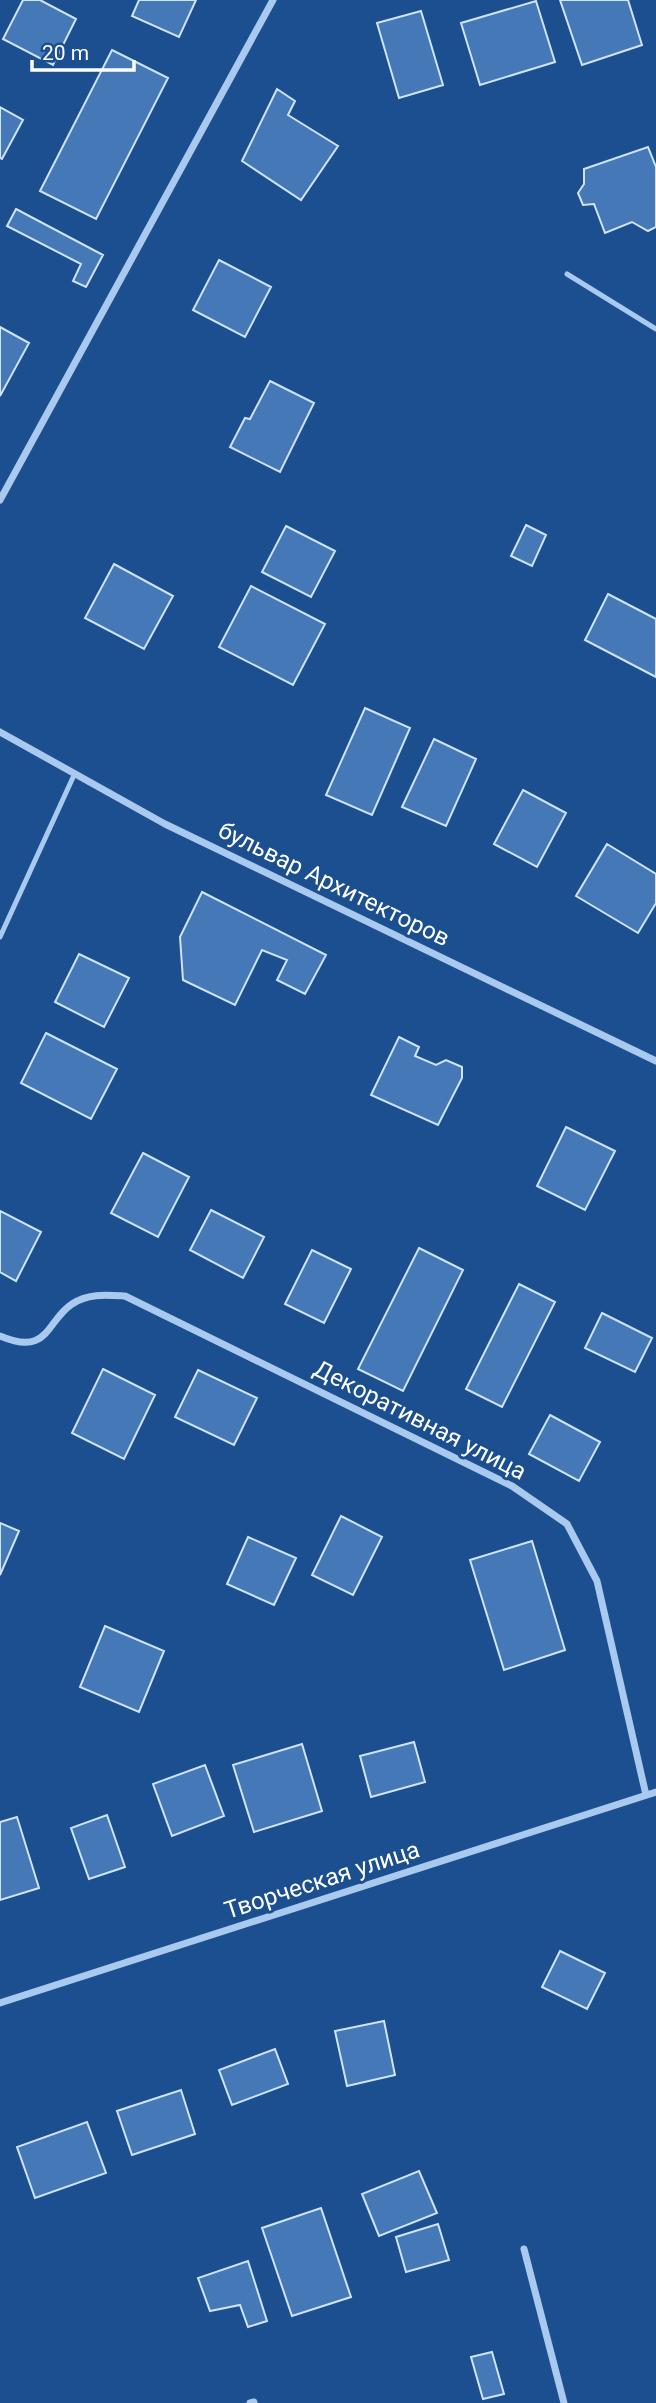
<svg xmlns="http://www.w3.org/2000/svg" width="656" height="2403" font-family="Roboto,sans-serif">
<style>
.building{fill:#4478b7;stroke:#cfe3fa;stroke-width:2}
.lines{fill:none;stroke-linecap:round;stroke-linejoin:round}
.lane{stroke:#a9c9ee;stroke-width:5}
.street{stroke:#a9c9ee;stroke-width:7}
.labels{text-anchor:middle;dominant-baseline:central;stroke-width:6;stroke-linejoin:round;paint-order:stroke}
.street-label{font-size:24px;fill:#fff;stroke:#1b4f8f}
</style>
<rect width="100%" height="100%" fill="#1b4f8f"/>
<path class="building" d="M23,0h17l36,19 -23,46 -50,-26z
M139,0h57l-17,37 -47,-21z
M560,0h68l14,45 -60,20z
M536,1l19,61 -75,23 -19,-62z
M421,11l22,74 -44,13 -22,-75z
M112,50l56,28 -72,141 -56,-28z
M277,89l18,12 -7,14 50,31 -37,54 -59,-39z
M0,107l23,13 -21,39 -2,-1z
M648,147l8,20v60l-8,4 -16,-9 -27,11 -11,-29 -11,1 -5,-12 6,-9v-15z
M16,209l87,46 -17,32 -13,-6 8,-17 -74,-38z
M219,260l52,27 -26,50 -52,-27z
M0,327l29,16 -29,53z
M270,381l44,22 -34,69 -50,-25 15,-29 5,1z
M526,525l20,10 -14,31 -21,-10z
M286,526l49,25 -24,46 -49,-25z
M114,564l59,32 -29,53 -59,-31z
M251,586l74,38 -32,61 -74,-38z
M608,594l48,25v58l-71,-37z
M365,708l45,20 -38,87 -46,-20z
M434,739l42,20 -30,67 -44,-19z
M523,790l43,23 -29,54 -43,-23z
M607,844l49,30v29l-18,30 -62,-37z
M202,892l124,63 -21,39 -28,-14 10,-20 -25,-10 -27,55 -52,-25 -3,-43z
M79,954l50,24 -25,49 -49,-25z
M46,1033l71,36 -26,50 -70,-36z
M399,1037l20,10 -4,9 21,9 10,-5 16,7v11l-24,47 -67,-30z
M566,1127l49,24 -30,59 -48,-24z
M143,1153l46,24 -31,60 -47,-24z
M211,1210l53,27 -21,41 -53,-28z
M0,1211l41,21 -25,49 -16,-9z
M419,1248l44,22 -60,121 -45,-22z
M312,1250l39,19 -27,54 -39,-19z
M519,1284l36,18 -53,105 -36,-18z
M602,1313l50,25 -17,34 -50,-24z
M103,1369l52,26 -31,64 -52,-26z
M198,1370l59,28 -23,47 -59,-28z
M550,1415l50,27 -21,39 -50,-27z
M341,1516l41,21 -29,58 -41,-20z
M0,1523l19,8 -19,44z
M248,1537l48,21 -22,47 -47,-21z
M532,1541l33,109 -61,20 -34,-110z
M105,1626l59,25 -25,61 -59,-25z
M414,1742l11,40 -54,15 -11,-41z
M302,1744l20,67 -68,21 -21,-67z
M205,1765l19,51 -52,20 -19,-52z
M107,1815l18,52 -36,12 -18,-51z
M17,1817l22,71 -39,12v-78z
M560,1951l45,22 -18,36 -45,-22z
M384,2021l11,54 -48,11 -12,-55z
M275,2049l13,35 -56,21 -13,-35z
M181,2090l14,44 -63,21 -15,-44z
M87,2122l19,51 -71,25 -18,-51z
M419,2171l18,42 -58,23 -17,-42z
M321,2208l30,89 -59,19 -30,-88z
M438,2224l11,36 -43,12 -10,-35z
M248,2261l19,60 -19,6 -8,-22 -30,6 -12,-33z
M492,2352l12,42 -21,5 -12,-42z"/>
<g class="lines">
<path class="lane" d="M567,274l89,55
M0,937l75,-164"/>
<path class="street" d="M0,500l273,-500
M0,732l165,92 491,237
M0,1336c49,21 46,-15 72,-32 16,-11 35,-9 53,-8l387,190 55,38 30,57 49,214
M0,2003l656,-211
M524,2249l40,154
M250,2403l4,-1"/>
</g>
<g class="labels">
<g class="street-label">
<text transform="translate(334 884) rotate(26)">бульвар Архитекторов</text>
<text transform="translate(420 1420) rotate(27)">Декоративная улица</text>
<text transform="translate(322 1880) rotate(-18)">Творческая улица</text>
</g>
</g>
<path d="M32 60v10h102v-10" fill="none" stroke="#ffffff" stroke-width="3.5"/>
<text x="42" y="60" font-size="21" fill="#ffffff" stroke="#1b4f8f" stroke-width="5" paint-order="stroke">20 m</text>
</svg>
